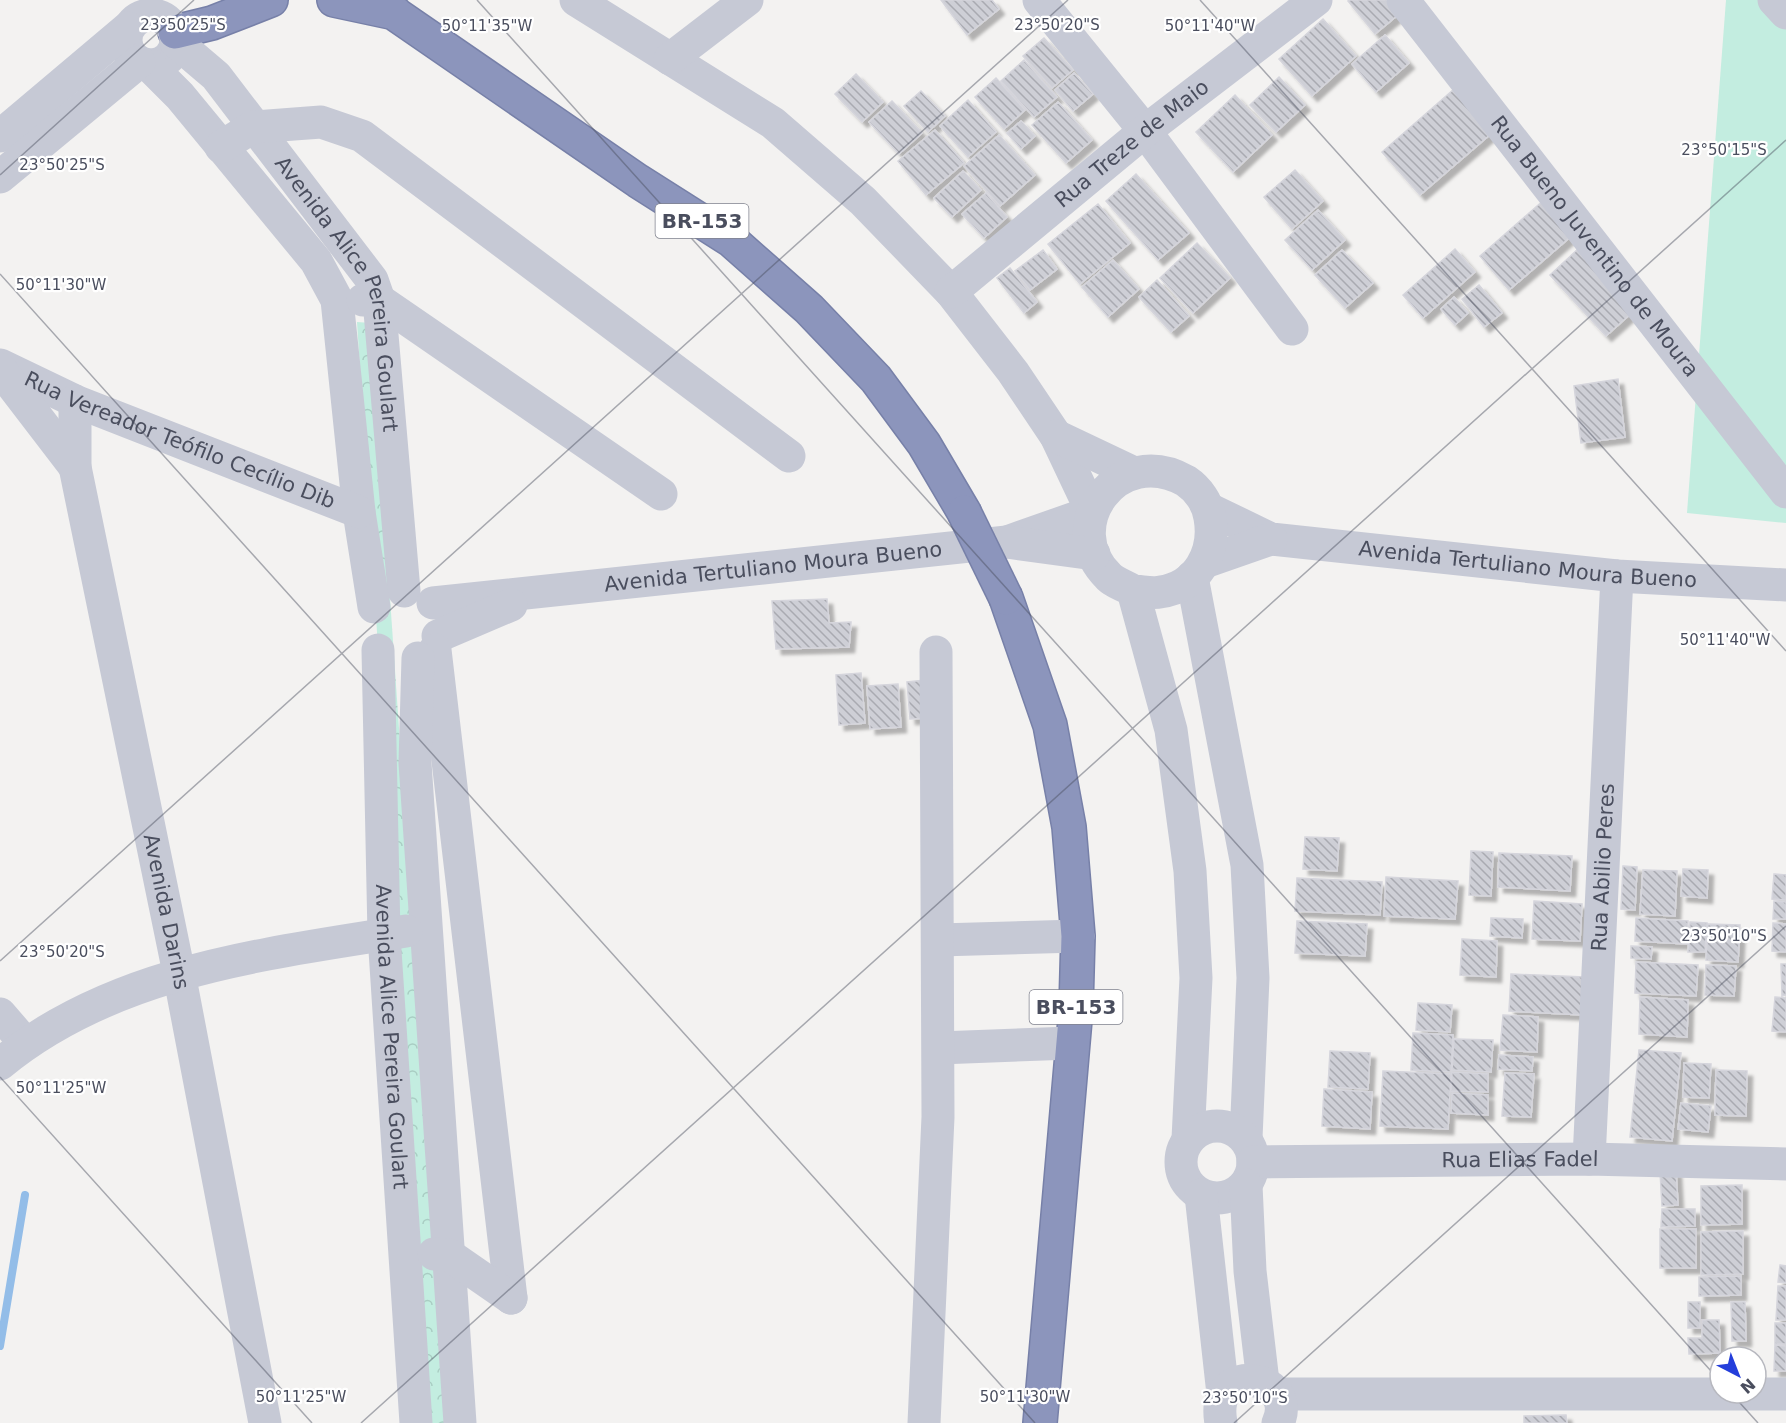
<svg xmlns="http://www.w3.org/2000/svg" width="1786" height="1423" font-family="'DejaVu Sans',sans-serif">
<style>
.park{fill:url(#park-crowns)}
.garden{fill:#c3ede0}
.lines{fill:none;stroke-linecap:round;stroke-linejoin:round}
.stream{stroke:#93bde8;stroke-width:8}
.building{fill:url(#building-back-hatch);stroke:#d5d5dc;stroke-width:1.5;filter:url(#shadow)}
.highway-casing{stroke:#7780a8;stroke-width:36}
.minor{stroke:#c6c9d5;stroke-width:33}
.highway{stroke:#8c95bc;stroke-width:33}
.highway-bridge-casing{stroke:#7780a8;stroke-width:36;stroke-linecap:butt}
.highway-bridge{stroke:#8c95bc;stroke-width:33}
.ticks{fill:none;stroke:#4a4e5e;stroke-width:1.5;stroke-opacity:0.45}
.labels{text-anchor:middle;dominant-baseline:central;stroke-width:4.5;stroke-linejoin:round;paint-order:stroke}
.shield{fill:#fff;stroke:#80838e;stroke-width:1.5}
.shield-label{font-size:20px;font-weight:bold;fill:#4a4e5e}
.street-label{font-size:21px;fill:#4a4e5e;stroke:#fff}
.ticks-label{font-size:15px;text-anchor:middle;fill:#4a4e5e;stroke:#fff;stroke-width:4.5;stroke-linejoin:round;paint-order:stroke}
</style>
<defs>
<pattern id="park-crowns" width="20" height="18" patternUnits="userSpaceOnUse" patternTransform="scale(1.5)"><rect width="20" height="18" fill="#c3ede0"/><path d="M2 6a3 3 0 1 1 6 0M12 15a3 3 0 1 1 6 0" fill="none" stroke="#a9cdc3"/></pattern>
<pattern id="building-back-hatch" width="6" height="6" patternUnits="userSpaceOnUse" patternTransform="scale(1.5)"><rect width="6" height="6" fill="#cecfd6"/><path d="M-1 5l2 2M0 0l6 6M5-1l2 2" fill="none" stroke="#a9aab1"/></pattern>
<filter id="shadow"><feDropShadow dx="5.5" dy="5.5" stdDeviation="1.5" flood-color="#0004"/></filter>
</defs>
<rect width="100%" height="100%" fill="#f3f2f1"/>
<path class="park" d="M357,322l14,1 76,1100h-19z"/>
<path class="garden" d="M1726,0h60v523l-99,-10z"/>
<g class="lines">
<path class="stream" d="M0,1346l25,-151"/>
</g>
<path class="building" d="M941,0h51l7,9 -32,26z
M1350,0h36l12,15 -23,19 -27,-33z
M1323,19l33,37 -44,40 -33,-37z
M1385,35l24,28 -33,29 -24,-28z
M1044,38l29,32 -21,18 -29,-32z
M1024,60l33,37 -23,20 -33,-36z
M1074,73l19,21 -20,17 -18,-21z
M856,74l27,28 -21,20 -27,-28z
M1279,77l26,28 -29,27 -26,-27z
M996,78l29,32 -21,19 -29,-32z
M1454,89l38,44 -72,62 -38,-43z
M921,91l24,25 -17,16 -24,-26z
M1235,95l37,40 -39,37 -37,-40z
M968,100l28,32 -28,25 -28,-31z
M892,101l30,32 -23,21 -30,-32z
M1058,102l34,38 -26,23 -34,-38z
M1021,121l14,15 -14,13 -14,-16z
M935,130l29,33 -38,32 -28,-34z
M999,135l36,40 -35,31 -36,-40z
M1295,170l28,31 -31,28 -28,-32z
M963,171l18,19 -29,27 -18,-19z
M1136,174l53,59 -31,27 -52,-59z
M986,193l21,24 -23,21 -22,-24z
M1545,199l30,34 -66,57 -29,-34z
M1098,204l32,39 -50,41 -32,-40z
M1318,210l27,30 -33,30 -27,-30z
M1197,243l33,35 -37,35 -33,-35z
M1579,248l56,62 -29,26 -56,-61z
M1455,249l20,23 -52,46 -20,-23z
M1043,250l14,19 -27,21 -15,-19z
M1342,250l31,33 -28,25 -30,-33z
M1113,260l26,29 -31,28 -26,-30z
M1010,268l27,34 -13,11 -27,-35z
M1157,280l32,36 -18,16 -32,-35z
M1479,285l23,28 -18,14 -22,-28z
M1454,297l14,16 -13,12 -14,-16z
M1618,379l7,58 -44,6 -7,-57z
M827,599l2,24 22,-1 -2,25 -73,2 -4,-48z
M861,673l4,50 -26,2 -3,-50z
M925,680l3,38 -18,1 -3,-37z
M898,684l3,43 -31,2 -3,-43z
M1305,837l34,1 -2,33 -34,-2z
M1471,851l22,1 -2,44 -22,-1z
M1499,853l73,3 -2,35 -72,-4z
M1623,866l14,1 -2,43 -14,-1z
M1683,869l25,1 -1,28 -26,-2z
M1643,870l34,1 -2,45 -35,-2z
M1774,874l12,1v25l-14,-1z
M1386,877l72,4 -3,38 -71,-3z
M1297,878l85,4 -2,33 -85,-4z
M1534,901l48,3 -2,37 -48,-2z
M1774,901l12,1v17h-13z
M1491,918l32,1 -1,19 -32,-2z
M1636,918l52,3 -1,23 -52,-3z
M1297,921l70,3 -2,32 -70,-3z
M1690,922l17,1 -2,29h-17z
M1773,923l13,1v28l-14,-1z
M1708,924l32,1 -2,37 -32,-2z
M1462,939l35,2 -1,36 -36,-2z
M1631,946l21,1 -1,12 -20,-1z
M1636,962l62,3 -2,31 -61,-3z
M1781,964h5v31l-4,1z
M1706,965l30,1 -2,30 -29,-1z
M1511,974l74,3 -2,38 -74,-4z
M1640,997l48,3 -1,37 -48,-3z
M1775,997l11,1v34l-14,-1z
M1418,1003l34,2 -2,27 -34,-2z
M1503,1015l35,2 -1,35 -37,-2z
M1413,1033l40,2 -2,37 -40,-2z
M1454,1039l39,1 -2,32 -39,-2z
M1639,1050l42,3 -9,88 -42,-4z
M1330,1051l40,2 -2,36 -40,-2z
M1499,1055l34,2 -1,14 -34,-2z
M1684,1063l27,1 -2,34 -26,-1z
M1716,1070l31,1 -1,45 -31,-1z
M1383,1071l68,3 -3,55 -68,-3z
M1452,1072l36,2v18l-37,-1z
M1505,1073l29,1 -3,43 -29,-1z
M1324,1089l48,3 -2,37 -48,-3z
M1452,1093l36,2v20l-37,-2z
M1681,1103l30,3 -3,26 -30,-3z
M1676,1171l2,34 -16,1 -2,-34z
M1742,1185v39l-41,1v-39z
M1662,1209h33v17l-34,1z
M1660,1229h36v39h-36z
M1743,1231v43l-42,1v-43z
M1780,1265l6,1v17l-8,-1z
M1741,1276v19l-42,1v-19z
M1778,1286h8v34h-10z
M1688,1302h12v26h-12z
M1731,1302h14l1,39h-14z
M1702,1320h17l1,33 -31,1 -1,-16h14z
M1775,1323h11v21h-11z
M1775,1345l11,1v25h-12z
M1566,1415l1,8h-43v-7z"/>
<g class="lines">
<defs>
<path id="highway" d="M334,0l61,13
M375,0l263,181 93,59 78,69 67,70 48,65 40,68
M175,32l37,-9 59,-23
M1006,598l44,127 19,102 9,109 -2,72 -36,415"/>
</defs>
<use href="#highway" class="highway-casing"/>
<g class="minor">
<path d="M576,0l197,123 90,78 88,91 62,80 43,64 36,76 -85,30"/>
<path d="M1039,0l106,131 147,198"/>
<path id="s1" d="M1403,0l383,492"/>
<path d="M1774,0l12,13"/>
<circle cx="151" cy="40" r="25"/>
<path id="s2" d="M176,42l40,34 156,204 7,20 25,291"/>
<path d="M670,59l77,-59"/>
<path d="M149,65l31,31 136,165 21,39 22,212 15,95"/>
<path d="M0,136l128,-108"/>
<path d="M221,147l32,-20 68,-5 41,14 427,320"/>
<path d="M0,177l139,-115"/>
<path id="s3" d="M951,292l194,-161 171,-131"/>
<path d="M363,300h16l282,194"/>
<path id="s4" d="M0,365l75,36 284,111"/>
<path d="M0,369l75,98"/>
<path id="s5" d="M75,401v66l104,506 86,450"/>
<path d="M1056,436l78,37"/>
<path id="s6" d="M1209,509l62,30 346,37 169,9"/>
<path d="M1205,562l66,-23"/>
<path d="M1192,577l55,288 6,113 -7,160"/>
<path d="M1133,591c8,0 19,3 27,1 38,-5 56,-40 50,-74 -2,-15 -12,-29 -24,-37 -69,-39 -129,46 -77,96 6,6 17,9 24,14l38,139 19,141 6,107 -8,161"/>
<path id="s7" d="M433,603l574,-61 87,12"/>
<path d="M438,636l73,-31"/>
<path id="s8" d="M378,650l6,285 32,488"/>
<path d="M435,650l76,648"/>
<path d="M418,658l-3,105 45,660"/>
<path d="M939,940l139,-4"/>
<path d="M0,1014l25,29"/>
<path d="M939,1048l132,-5"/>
<path d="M0,1064c114,-94 266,-110 406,-133"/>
<circle cx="1217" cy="1162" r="36"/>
<path id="s9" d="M1589,1159l28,-583"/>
<path id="s10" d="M1253,1162l336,-3 197,5"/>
<path d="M1246,1185l4,86 13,111"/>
<path d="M1201,1195l22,199"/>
<path d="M434,1254l15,1 62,43"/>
<path d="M1276,1394h510"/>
<path d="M924,1423l14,-306 -2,-465"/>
<path d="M1221,1423c-12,-66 79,-47 57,0"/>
</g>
<use href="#highway" class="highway"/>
<defs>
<path id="highway-bridge" d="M964,512l42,86"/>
</defs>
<use href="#highway-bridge" class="highway-bridge-casing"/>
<use href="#highway-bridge" class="highway-bridge"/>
</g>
<path class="ticks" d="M477,0l1243,1381M1200,0l586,651M0,175l194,-175M0,274l1035,1149M0,961l1068,-961M0,1077l312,346M1731,1393l27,30M361,1423l1425,-1283M1234,1423l552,-497"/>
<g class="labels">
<g class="shield">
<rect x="655.5" y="204" width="93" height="34" rx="4.5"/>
<rect x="1029.5" y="990" width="93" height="34" rx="4.5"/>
</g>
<g class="shield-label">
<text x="702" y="221">BR-153</text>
<text x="1076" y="1007">BR-153</text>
</g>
<g class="street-label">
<text stroke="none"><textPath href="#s3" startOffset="234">Rua Treze de Maio</textPath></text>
<text stroke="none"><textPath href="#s1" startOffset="312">Rua Bueno Juventino de Moura</textPath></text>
<text stroke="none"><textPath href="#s2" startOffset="310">Avenida Alice Pereira Goulart</textPath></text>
<text stroke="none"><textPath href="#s4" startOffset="195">Rua Vereador Teófilo Cecílio Dib</textPath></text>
<text stroke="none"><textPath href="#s6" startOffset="327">Avenida Tertuliano Moura Bueno</textPath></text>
<text stroke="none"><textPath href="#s7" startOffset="342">Avenida Tertuliano Moura Bueno</textPath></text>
<text stroke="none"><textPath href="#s9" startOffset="292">Rua Abilio Peres</textPath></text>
<text stroke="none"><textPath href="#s5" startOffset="520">Avenida Darins</textPath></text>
<text stroke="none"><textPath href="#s8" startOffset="387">Avenida Alice Pereira Goulart</textPath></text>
<text stroke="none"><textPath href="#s10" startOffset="267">Rua Elias Fadel</textPath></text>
</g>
</g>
<g class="ticks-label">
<text x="183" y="30">23°50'25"S</text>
<text x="1057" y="30">23°50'20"S</text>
<text x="487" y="31">50°11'35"W</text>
<text x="1210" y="31">50°11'40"W</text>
<text x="1724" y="155">23°50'15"S</text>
<text x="62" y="170">23°50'25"S</text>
<text x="61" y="290">50°11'30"W</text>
<text x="1725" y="645">50°11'40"W</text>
<text x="1724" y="941">23°50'10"S</text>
<text x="62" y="957">23°50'20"S</text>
<text x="61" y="1093">50°11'25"W</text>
<text x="301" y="1402">50°11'25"W</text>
<text x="1025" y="1402">50°11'30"W</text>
<text x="1245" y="1403">23°50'10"S</text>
</g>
<g transform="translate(1738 1375) rotate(138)"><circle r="28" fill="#ffffff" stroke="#b7b8bf" stroke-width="1.5"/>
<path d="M0-4.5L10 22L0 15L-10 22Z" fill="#243edb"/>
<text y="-9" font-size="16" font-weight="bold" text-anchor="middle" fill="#4a4e5e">N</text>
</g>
</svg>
